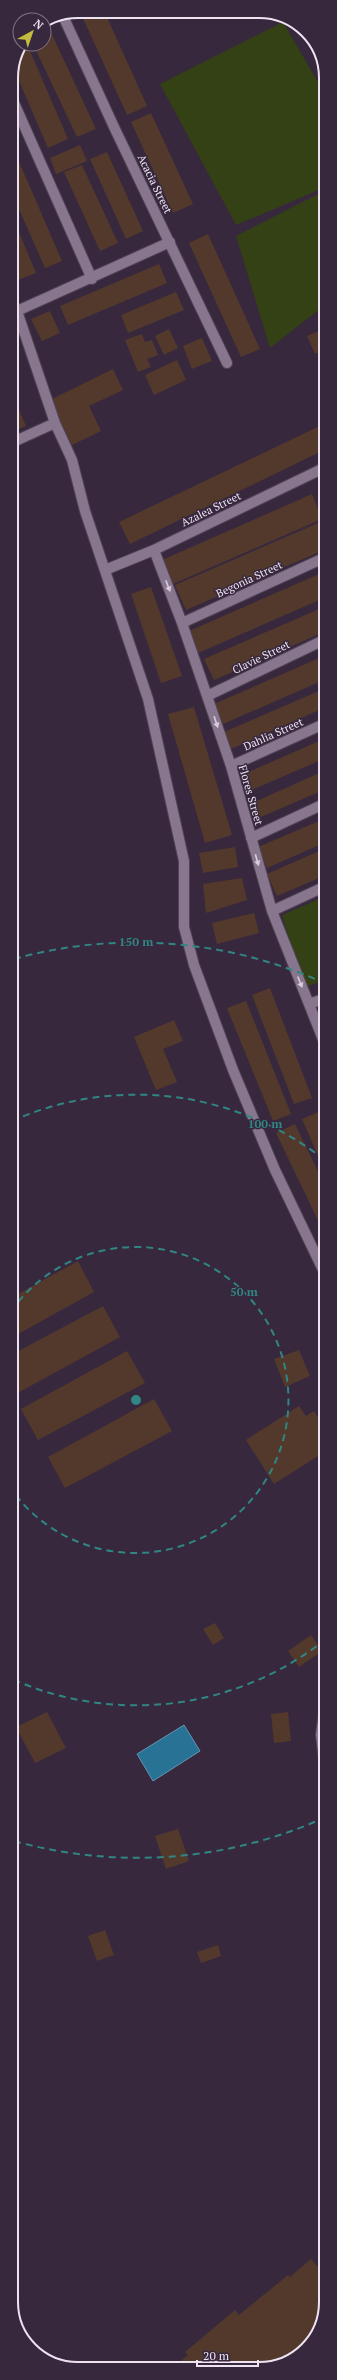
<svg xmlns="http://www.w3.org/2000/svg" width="337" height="2380" font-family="'PT Serif',serif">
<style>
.green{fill:#334115}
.water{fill:#287395;stroke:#6395b1}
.building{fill:#53392c}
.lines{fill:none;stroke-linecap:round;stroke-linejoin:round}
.minor-casing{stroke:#504355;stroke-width:12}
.minor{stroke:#88768f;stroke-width:10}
.oneway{fill:#d9cddd}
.ring{fill:none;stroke:#308682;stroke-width:2;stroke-dasharray:7 5}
.labels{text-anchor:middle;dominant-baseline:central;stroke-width:3;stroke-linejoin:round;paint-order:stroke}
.street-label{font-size:11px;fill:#ede3f1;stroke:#37283e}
.rim{fill:none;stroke:#ede3f1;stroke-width:2}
.centre{fill:#308682;stroke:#37283e;stroke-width:2}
.ring-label{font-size:12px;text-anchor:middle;font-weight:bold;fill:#308682;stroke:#37283e;stroke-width:3;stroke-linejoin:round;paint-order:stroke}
</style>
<rect width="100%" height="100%" fill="#37283e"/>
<path class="green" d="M283,22l43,74v91l-90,38 -76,-141z
M326,190v114l-56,44 -34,-112z
M326,896v84l-22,7 -22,-72z"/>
<path class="water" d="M184,1725l16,26 -47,30 -16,-27z"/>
<path class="building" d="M106,15l41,91 -20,9 -45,-99z
M49,28l47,101 -19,8 -44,-93h11v-14z
M22,44h5l41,95 -20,9 -35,-81 3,-15z
M151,113l42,91 -20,9 -42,-91z
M80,145l7,16 -31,13 -6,-16z
M107,152l36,79 -17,8 -36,-80z
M17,157l45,104 -17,7 -34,-77v-31z
M82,165l36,78 -18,8 -36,-79z
M11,213l25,60 -20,8 -5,-13z
M208,234l52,115 -19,8 -52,-114z
M159,264l8,19 -99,42 -8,-19z
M176,292l8,18 -56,23 -7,-18z
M50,311l10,22 -18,8 -11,-22z
M326,328v21l-11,5 -8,-18z
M169,329l9,19 -14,7 -9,-19z
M142,334l3,8 7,-2 6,15 -11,4 4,8 -13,5 -13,-32z
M202,338l10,23 -20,8 -9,-23z
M177,360l9,20 -32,15 -9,-20z
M113,369l10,21 -34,16 12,25 -29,14 -22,-45z
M11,392l15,34 -15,6z
M326,423v26l-196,95 -11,-22z
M312,494l10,25 -149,65 -11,-24z
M325,520l1,29 -140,61 -11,-25z
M326,571v26l-128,56 -9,-22z
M151,587l31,89 -21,7 -30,-89z
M326,606v25l-112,49 -10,-21z
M326,655v24l-103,45 -9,-20z
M326,688v19l-95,42 -7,-17z
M194,707l38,128 -27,8 -37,-129z
M326,738v20l-81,35 -8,-16z
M326,770v19l-70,30 -6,-15z
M326,818v24l-59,26 -9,-21z
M235,847l3,20 -35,6 -4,-20z
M326,848v27l-49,21 -10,-22z
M242,878l5,22 -41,13 -3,-29z
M254,913l5,20 -42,11 -5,-21z
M270,988l42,110 -18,6 -42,-109z
M246,1001l45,113 -18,7 -46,-113z
M174,1020l9,21 -20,8 14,33 -21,8 -22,-53z
M326,1109v65l-24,-55z
M295,1124l31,64v49l-50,-104z
M78,1261l16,31 -83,46v-40z
M103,1306l17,31 -106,58 -3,-5v-35z
M299,1350l11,26 -25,11 -11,-28z
M127,1351l18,32 -107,57 -17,-31z
M154,1399l18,32 -107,57 -17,-31z
M299,1406l7,10 8,-5 12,19v21l-52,33 -28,-44z
M215,1623l9,15 -11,7 -10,-16z
M311,1635l11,16 -23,16 -11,-16z
M47,1712l19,36 -31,15 -19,-36z
M288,1712l3,29 -17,2 -3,-29z
M178,1829l11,32 -23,8 -11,-33z
M105,1930l9,25 -17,6 -9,-25z
M218,1945l3,11 -20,7 -4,-11z
M311,2259l15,17v26l-5,26 -15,21 -43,20 -91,-1 16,-13 -3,-3 50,-42 4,5 49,-40 2,2z"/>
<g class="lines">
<defs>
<path id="minor" d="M63,16l51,111 113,236
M11,96l81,183
M11,300l6,11 38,112 17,37 13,51 63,188 36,162v66l10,38 39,105 42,100 51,106
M17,311l153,-69
M11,443l44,-20
M154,550l28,73 49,143 41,145 54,136
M105,570l49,-20 172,-83
M182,623l144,-66
M207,696l119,-57
M231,766l95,-43
M251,838l75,-35
M272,911l54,-25
M309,1004l17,-6
M326,1698l-5,37 5,41"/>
</defs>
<use href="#minor" class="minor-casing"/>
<use href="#minor" class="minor"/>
</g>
<defs><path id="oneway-solid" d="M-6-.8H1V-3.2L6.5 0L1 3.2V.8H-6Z"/></defs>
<g class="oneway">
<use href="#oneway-solid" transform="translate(168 586) rotate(69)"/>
<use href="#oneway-solid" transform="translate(216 722) rotate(71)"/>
<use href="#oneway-solid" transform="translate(257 860) rotate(74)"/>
<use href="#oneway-solid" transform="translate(300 982) rotate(68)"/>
</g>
<g class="ring">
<path d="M11 1311A153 153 0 1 1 11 1489"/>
<path d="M326 1639A305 305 0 0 1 12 1679M12 1121A305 305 0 0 1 326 1161"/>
<path d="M326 1817A458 458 0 0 1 14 1841M14 959A458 458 0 0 1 322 982"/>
</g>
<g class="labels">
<g class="street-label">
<text transform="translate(155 184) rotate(64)">Acacia Street</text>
<text transform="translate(211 509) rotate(-26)">Azalea Street</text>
<text transform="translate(249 579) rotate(-25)">Begonia Street</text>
<text transform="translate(261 657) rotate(-26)">Clavie Street</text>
<text transform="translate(273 734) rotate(-24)">Dahlia Street</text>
<text transform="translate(251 795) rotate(74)">Flores Street</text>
</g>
</g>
<path d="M0 0H337V2380H0ZM78 18H259A60 60 0 0 1 319 78V2302A60 60 0 0 1 259 2362H78A60 60 0 0 1 18 2302V78A60 60 0 0 1 78 18Z" fill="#37283e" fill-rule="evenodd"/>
<path class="rim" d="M78 18H259A60 60 0 0 1 319 78V2302A60 60 0 0 1 259 2362H78A60 60 0 0 1 18 2302V78A60 60 0 0 1 78 18Z"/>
<circle cx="136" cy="1400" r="6" class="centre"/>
<g class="ring-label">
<text x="136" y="946">150 m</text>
<text x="265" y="1128">100 m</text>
<text x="244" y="1296">50 m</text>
</g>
<g transform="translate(32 32) rotate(40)"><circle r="19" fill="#37283e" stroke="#807386"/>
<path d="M0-3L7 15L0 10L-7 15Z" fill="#c5bc3d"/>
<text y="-6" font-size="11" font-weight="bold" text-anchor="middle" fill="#ede3f1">N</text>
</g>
<path d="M197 2360v6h61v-6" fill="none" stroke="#ede3f1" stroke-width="2"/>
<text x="203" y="2360" font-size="12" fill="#ede3f1" stroke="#37283e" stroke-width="3" paint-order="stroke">20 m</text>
</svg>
